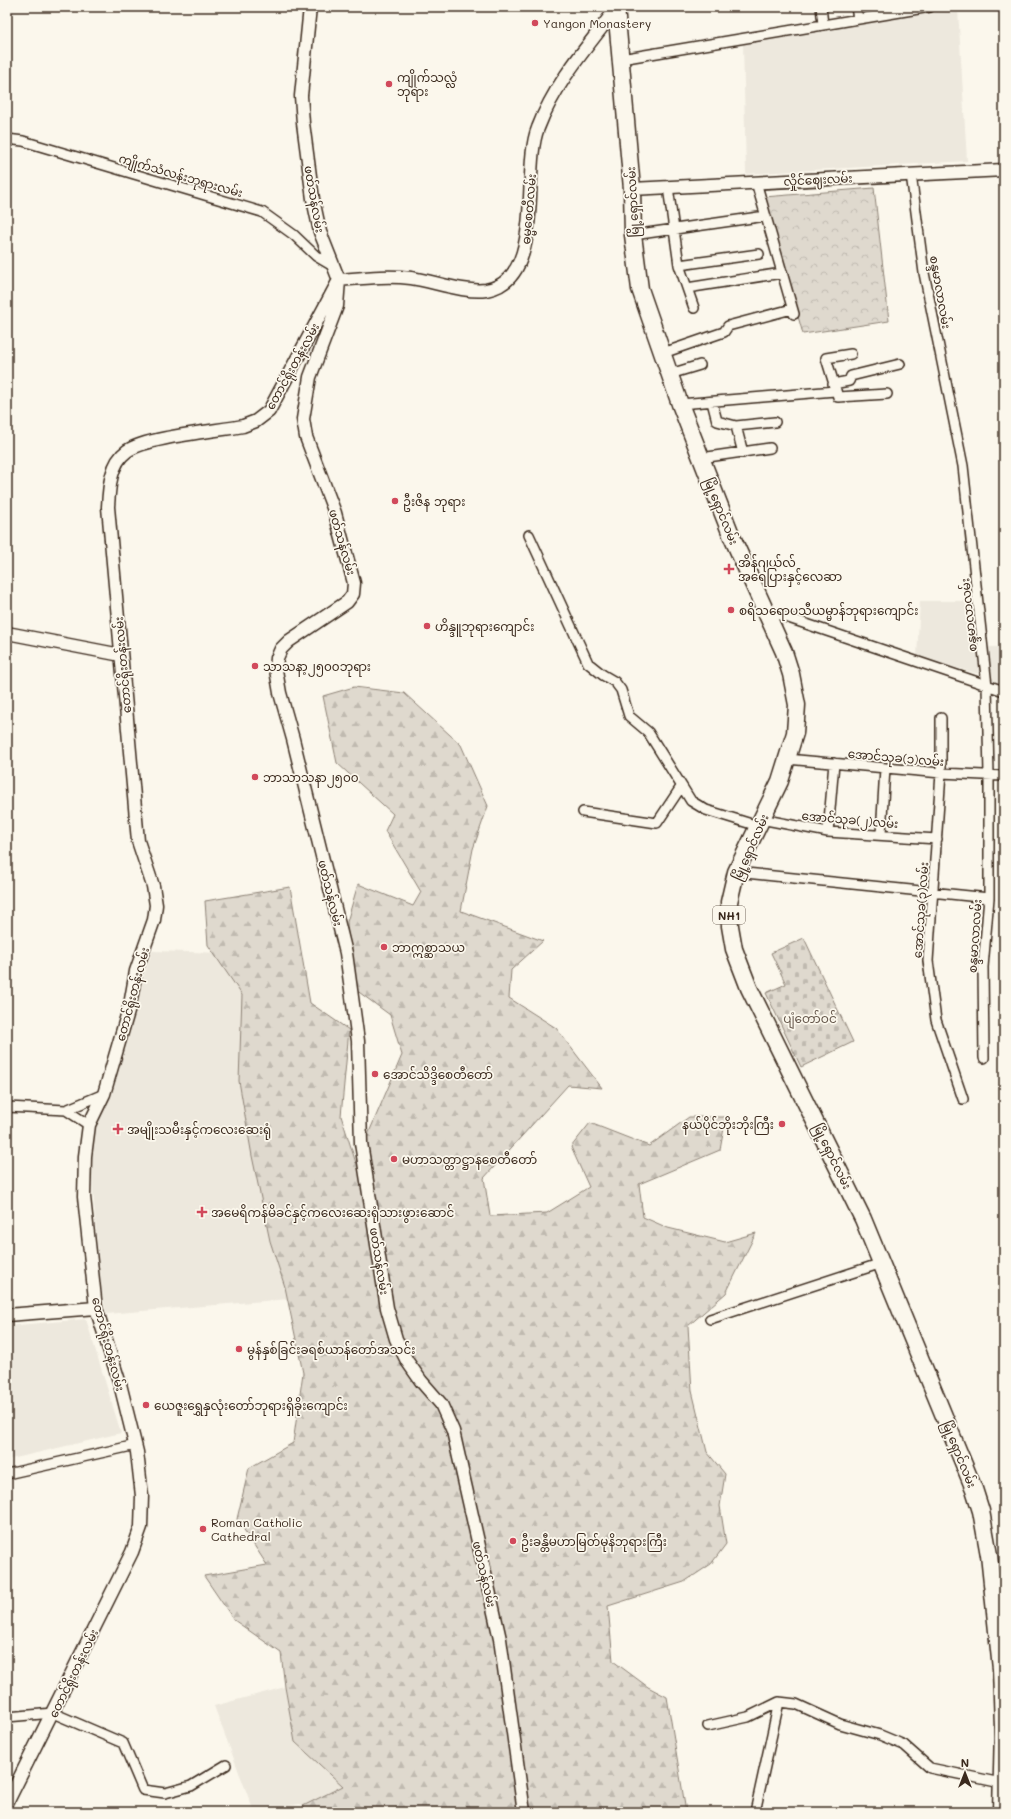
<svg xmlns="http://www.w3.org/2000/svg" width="1011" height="1819" font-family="Mali,'Noto Sans Myanmar',sans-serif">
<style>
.built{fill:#ede8dd}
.forest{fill:url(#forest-firs);stroke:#8d8276}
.cemetery{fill:url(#cemetery-stones);stroke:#8d8276}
.park{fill:url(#park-crowns);stroke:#8d8276}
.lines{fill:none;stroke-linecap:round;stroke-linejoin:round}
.street-casing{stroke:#3b2a1e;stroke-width:12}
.secondary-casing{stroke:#3b2a1e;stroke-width:15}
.highway-casing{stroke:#3b2a1e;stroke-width:19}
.street{stroke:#fbf7ec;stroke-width:9}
.secondary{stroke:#fbf7ec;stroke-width:12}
.highway{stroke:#fbf7ec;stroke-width:16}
.poi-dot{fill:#d1495b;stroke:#fbf7ec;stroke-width:1.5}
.labels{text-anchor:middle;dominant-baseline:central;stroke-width:3.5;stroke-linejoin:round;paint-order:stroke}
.shield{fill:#fbf7ec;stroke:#75685c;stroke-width:1}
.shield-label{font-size:11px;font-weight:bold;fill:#3b2a1e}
.poi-label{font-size:12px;fill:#3b2a1e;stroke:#fbf7ec;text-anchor:start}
.street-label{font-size:12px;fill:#3b2a1e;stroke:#fbf7ec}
.park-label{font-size:12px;fill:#64564a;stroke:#fbf7ec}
</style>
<defs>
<pattern id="forest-firs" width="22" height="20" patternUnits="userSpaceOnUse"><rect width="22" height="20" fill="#dfd9ce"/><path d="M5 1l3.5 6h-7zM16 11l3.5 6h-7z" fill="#c0bab0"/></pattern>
<pattern id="cemetery-stones" width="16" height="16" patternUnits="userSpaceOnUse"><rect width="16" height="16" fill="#dfd9ce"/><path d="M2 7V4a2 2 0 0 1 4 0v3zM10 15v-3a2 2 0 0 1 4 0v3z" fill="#c0bab0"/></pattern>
<pattern id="park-crowns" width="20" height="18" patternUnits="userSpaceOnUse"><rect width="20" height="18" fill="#dfd9ce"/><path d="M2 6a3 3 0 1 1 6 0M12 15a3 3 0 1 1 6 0" fill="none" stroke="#c0bab0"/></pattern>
</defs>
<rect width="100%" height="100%" fill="#fbf7ec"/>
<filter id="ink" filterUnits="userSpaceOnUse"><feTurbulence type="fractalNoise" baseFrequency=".025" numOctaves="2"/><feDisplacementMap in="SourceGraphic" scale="8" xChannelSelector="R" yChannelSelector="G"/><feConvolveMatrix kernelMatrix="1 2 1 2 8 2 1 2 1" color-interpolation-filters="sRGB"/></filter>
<g filter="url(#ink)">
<path class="built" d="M958,9l9,152 -221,13 -3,-131 72,-13z
M920,601h61l1,74 -65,-18z
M985,647h19v40l-16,-5z
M152,951l113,3 79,470 -49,5 8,-56 -15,-74 -182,15 -6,-31 -11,-142z
M86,1319l35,114 -114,27v-134z
M285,1687l10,55 49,44 -41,20 -3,-2 -46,8 -40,-106z"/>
<path class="forest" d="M354,687l50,6 57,52 27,61 -15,43 -12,62 82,30 -32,29 -2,28 47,30 46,60 -34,-3 -84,93 6,38 57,-3 42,-26 -18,-40 19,-24 59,23 40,-29h37l-6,33 -81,34 4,33 25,11 57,14 31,-9 -30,60 -38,33 4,65 15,61 18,22 -5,32 6,38 -15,20 -27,18 -76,24 5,55 35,26 19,10 19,115h-379l-4,-6 40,-20 -48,-44 -10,-55 -4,-34 -47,-33 -30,-44 63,-11 -30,-46 12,-51 44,-25 10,-70 -18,-86 -15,-46 -18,-85 -13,-75 3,-86 -34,-50 -3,-44 85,-14 20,116 39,27 -8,86 15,47 46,-108 -12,-40 -38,-28 -5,-65 11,-38 55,22 8,-14 -36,-61 8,-17 -56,-51 -14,-67z"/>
<path class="cemetery" d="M804,938l49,104 -52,25 -35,-74 20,-9 -15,-31z"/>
<path class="park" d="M874,188l15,133 -86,13 -39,-137z"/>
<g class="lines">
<defs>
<path id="street" d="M821,7l2,17
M856,7l2,12
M621,59l309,-52
M7,139l16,2 239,71 32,23 22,21 17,10
M911,174l13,99 39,193 24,220 2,89v123l-6,69 1,91
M756,182l38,132
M668,187l11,78 15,43
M633,235l133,-19
M679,265l80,-11
M687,288l95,-15
M663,353l61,-21 4,-6 64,-17
M851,354l-25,4 12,39 49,-3
M670,374l30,-9
M833,384l16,-3 2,-5 49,-12
M712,402l5,19 19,5 39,-4
M680,404l155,-13
M736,426l7,27
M701,458l69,-10
M529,535l59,128 15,12 12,7 6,8 8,26 19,16 43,69 15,9 52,16
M765,610l239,81
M941,718v55l-13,188 8,59 27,79
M787,759l154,14 63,3
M583,812l74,11 24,-36
M761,819l67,13 109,7
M828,832l6,-69
M881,834l4,-66
M736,872l253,26
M7,1107l59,3 38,-16
M66,1110l23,15
M710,1319l172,-56
M7,1474l129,-29
M7,1717l46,-4 70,30 20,47 22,3 26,-7 35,-21
M708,1726l40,-9 31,-15 17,2 44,20 40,11 24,10 26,23 71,15
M755,1812l24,-110"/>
<path id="secondary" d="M310,7l-9,89 2,27 10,76 7,33 19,48 -2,26 -27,71 -7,42 3,18 29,76 19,70 -1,11 -6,8 -58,39 -8,8 -4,9 -1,12 4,23 13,46 53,214 12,88 3,102 26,165 9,31 11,22 14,20 20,23 12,27 47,208 24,173
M632,189l372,-19
M7,633l114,22
M7,1315l89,-7
M7,1803l125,-251 9,-25 1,-31 -5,-44 -17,-68 -24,-76 -12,-111 1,-41 4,-31 15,-31 26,-89 6,-34 18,-51 2,-15 -3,-19 -15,-45 -30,-334c1,-18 2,-44 19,-56 19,-14 90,-20 116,-25l13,-5 13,-10 70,-131c24,-2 48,-5 72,-2 22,3 53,15 75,12 61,-10 35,-121 52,-162 17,-45 49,-81 78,-119"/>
<path id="highway" d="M616,7l16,182 1,46 7,54 40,115 52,133 52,115 7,22 6,31 -2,28 -15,48 -44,91 -7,30 1,24 4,23 15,39 114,231 111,270 7,22 8,44 12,114 2,58 -2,85"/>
</defs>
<use href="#street" class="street-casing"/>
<use href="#secondary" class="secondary-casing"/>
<use href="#highway" class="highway-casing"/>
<use href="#street" class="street"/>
<use href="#secondary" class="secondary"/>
<use href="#highway" class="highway"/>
</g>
</g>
<g class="poi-dot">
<circle cx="535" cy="23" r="4"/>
<circle cx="389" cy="84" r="4"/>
<circle cx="395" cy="501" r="4"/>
<path d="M727 563h4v4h4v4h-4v4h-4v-4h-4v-4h4z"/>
<circle cx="731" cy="610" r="4"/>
<circle cx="427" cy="626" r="4"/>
<circle cx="255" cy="666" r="4"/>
<circle cx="255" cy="777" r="4"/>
<circle cx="384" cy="947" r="4"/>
<circle cx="375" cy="1074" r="4"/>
<circle cx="782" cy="1124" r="4"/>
<path d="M116 1123h4v4h4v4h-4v4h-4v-4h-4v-4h4z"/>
<circle cx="394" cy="1159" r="4"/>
<path d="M200 1206h4v4h4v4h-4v4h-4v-4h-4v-4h4z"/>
<circle cx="239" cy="1349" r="4"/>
<circle cx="146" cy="1405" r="4"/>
<circle cx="203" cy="1529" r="4"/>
<circle cx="513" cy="1541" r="4"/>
</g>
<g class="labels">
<rect class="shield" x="713" y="906" width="32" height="18" rx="3"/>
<g class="shield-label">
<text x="729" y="915">NH1</text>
</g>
<g class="poi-label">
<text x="543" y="23">Yangon Monastery</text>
<text x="397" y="77">ကျိုက်သလ္လံ<tspan x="397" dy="14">ဘုရား</tspan></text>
<text x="403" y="501">ဦးဇိန ဘုရား</text>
<text x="738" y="562">အိန်ဂျယ်လ်<tspan x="738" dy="14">အရေပြားနှင့်လေဆာ</tspan></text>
<text x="739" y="610">စရိသရောပသီယမ္မာန်ဘုရားကျောင်း</text>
<text x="435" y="626">ဟိန္ဒူဘုရားကျောင်း</text>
<text x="263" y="666">သာသနာ့၂၅၀၀ဘုရား</text>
<text x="263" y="777">ဘာသာသနာ၂၅၀၀</text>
<text x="392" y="947">ဘာဣစ္ဆာသယ</text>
<text x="383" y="1074">အောင်သိဒ္ဒိစေတီတော်</text>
<text x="774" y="1124" text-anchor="end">နယ်ပိုင်ဘိုးဘိုးကြီး</text>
<text x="127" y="1129">အမျိုးသမီးနှင့်ကလေးဆေးရုံ</text>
<text x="402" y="1159">မဟာသတ္တာဋ္ဌာနစေတီတော်</text>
<text x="211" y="1212">အမေရိကန်မိခင်နှင့်ကလေးဆေးရုံသားဖွားဆောင်</text>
<text x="247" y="1349">မွန်နှစ်ခြင်းခရစ်ယာန်တော်အသင်း</text>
<text x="154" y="1405">ယေဇူးရွှေနှလုံးတော်ဘုရားရှိခိုးကျောင်း</text>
<text x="211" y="1522">Roman Catholic<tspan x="211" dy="14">Cathedral</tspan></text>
<text x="521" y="1541">ဦးခန္တီမဟာမြတ်မုနိဘုရားကြီး</text>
</g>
<g class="street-label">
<text transform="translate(181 175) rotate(16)">ကျိုက်သံလန်းဘုရားလမ်း</text>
<text transform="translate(818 179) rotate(-3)">လှိုင်ဈေးလမ်း</text>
<text transform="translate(315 199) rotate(80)">ဖတ်သန်လမ်း</text>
<text transform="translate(632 202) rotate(-93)">မြို့ရှောင်လမ်း</text>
<text transform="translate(528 209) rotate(-85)">ဓမ္မစေတီလမ်း</text>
<text transform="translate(941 292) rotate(80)">စန္ဒမာလာလမ်း</text>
<text transform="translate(292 366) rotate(-61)">တောင်ရိုးတန်းလမ်း</text>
<text transform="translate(722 511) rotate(68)">မြို့ရှောင်လမ်း</text>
<text transform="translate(343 542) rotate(74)">ဖတ်သန်လမ်း</text>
<text transform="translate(968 615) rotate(-96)">စန္ဒမာလာလမ်း</text>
<text transform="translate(122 665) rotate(-95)">တောင်ရိုးတန်းလမ်း</text>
<text transform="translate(896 757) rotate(5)">အောင်သုခ(၁)လမ်း</text>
<text transform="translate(850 819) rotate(5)">အောင်သုခ(၂)လမ်း</text>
<text transform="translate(750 847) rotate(-66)">မြို့ရှောင်လမ်း</text>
<text transform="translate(331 893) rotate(76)">ဖတ်သန်လမ်း</text>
<text transform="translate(920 910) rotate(-86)">အောင်သုခ(၃)လမ်း</text>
<text transform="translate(974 936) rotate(-86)">စန္ဒမာလာလမ်း</text>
<text transform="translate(132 994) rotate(-75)">တောင်ရိုးတန်းလမ်း</text>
<text transform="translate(833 1156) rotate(64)">မြို့ရှောင်လမ်း</text>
<text transform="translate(380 1261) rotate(81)">ဖတ်သန်လမ်း</text>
<text transform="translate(109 1344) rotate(75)">တောင်ရိုးတန်းလမ်း</text>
<text transform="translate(960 1454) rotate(68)">မြို့ရှောင်လမ်း</text>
<text transform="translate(485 1574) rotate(77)">ဖတ်သန်လမ်း</text>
<text transform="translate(73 1673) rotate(-64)">တောင်ရိုးတန်းလမ်း</text>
</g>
<g class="park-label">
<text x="810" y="1018">ပျံတော်ဝင်</text>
</g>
</g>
<rect width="1011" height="1819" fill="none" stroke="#fbf7ec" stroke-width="24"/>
<rect x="12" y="12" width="987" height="1795" fill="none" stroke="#3b2a1e" stroke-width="1.5" filter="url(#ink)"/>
<g transform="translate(965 1773)" stroke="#fbf7ec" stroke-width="3" paint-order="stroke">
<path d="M0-3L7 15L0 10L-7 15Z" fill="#3b2a1e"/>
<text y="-6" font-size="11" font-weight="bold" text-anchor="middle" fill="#3b2a1e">N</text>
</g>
</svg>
